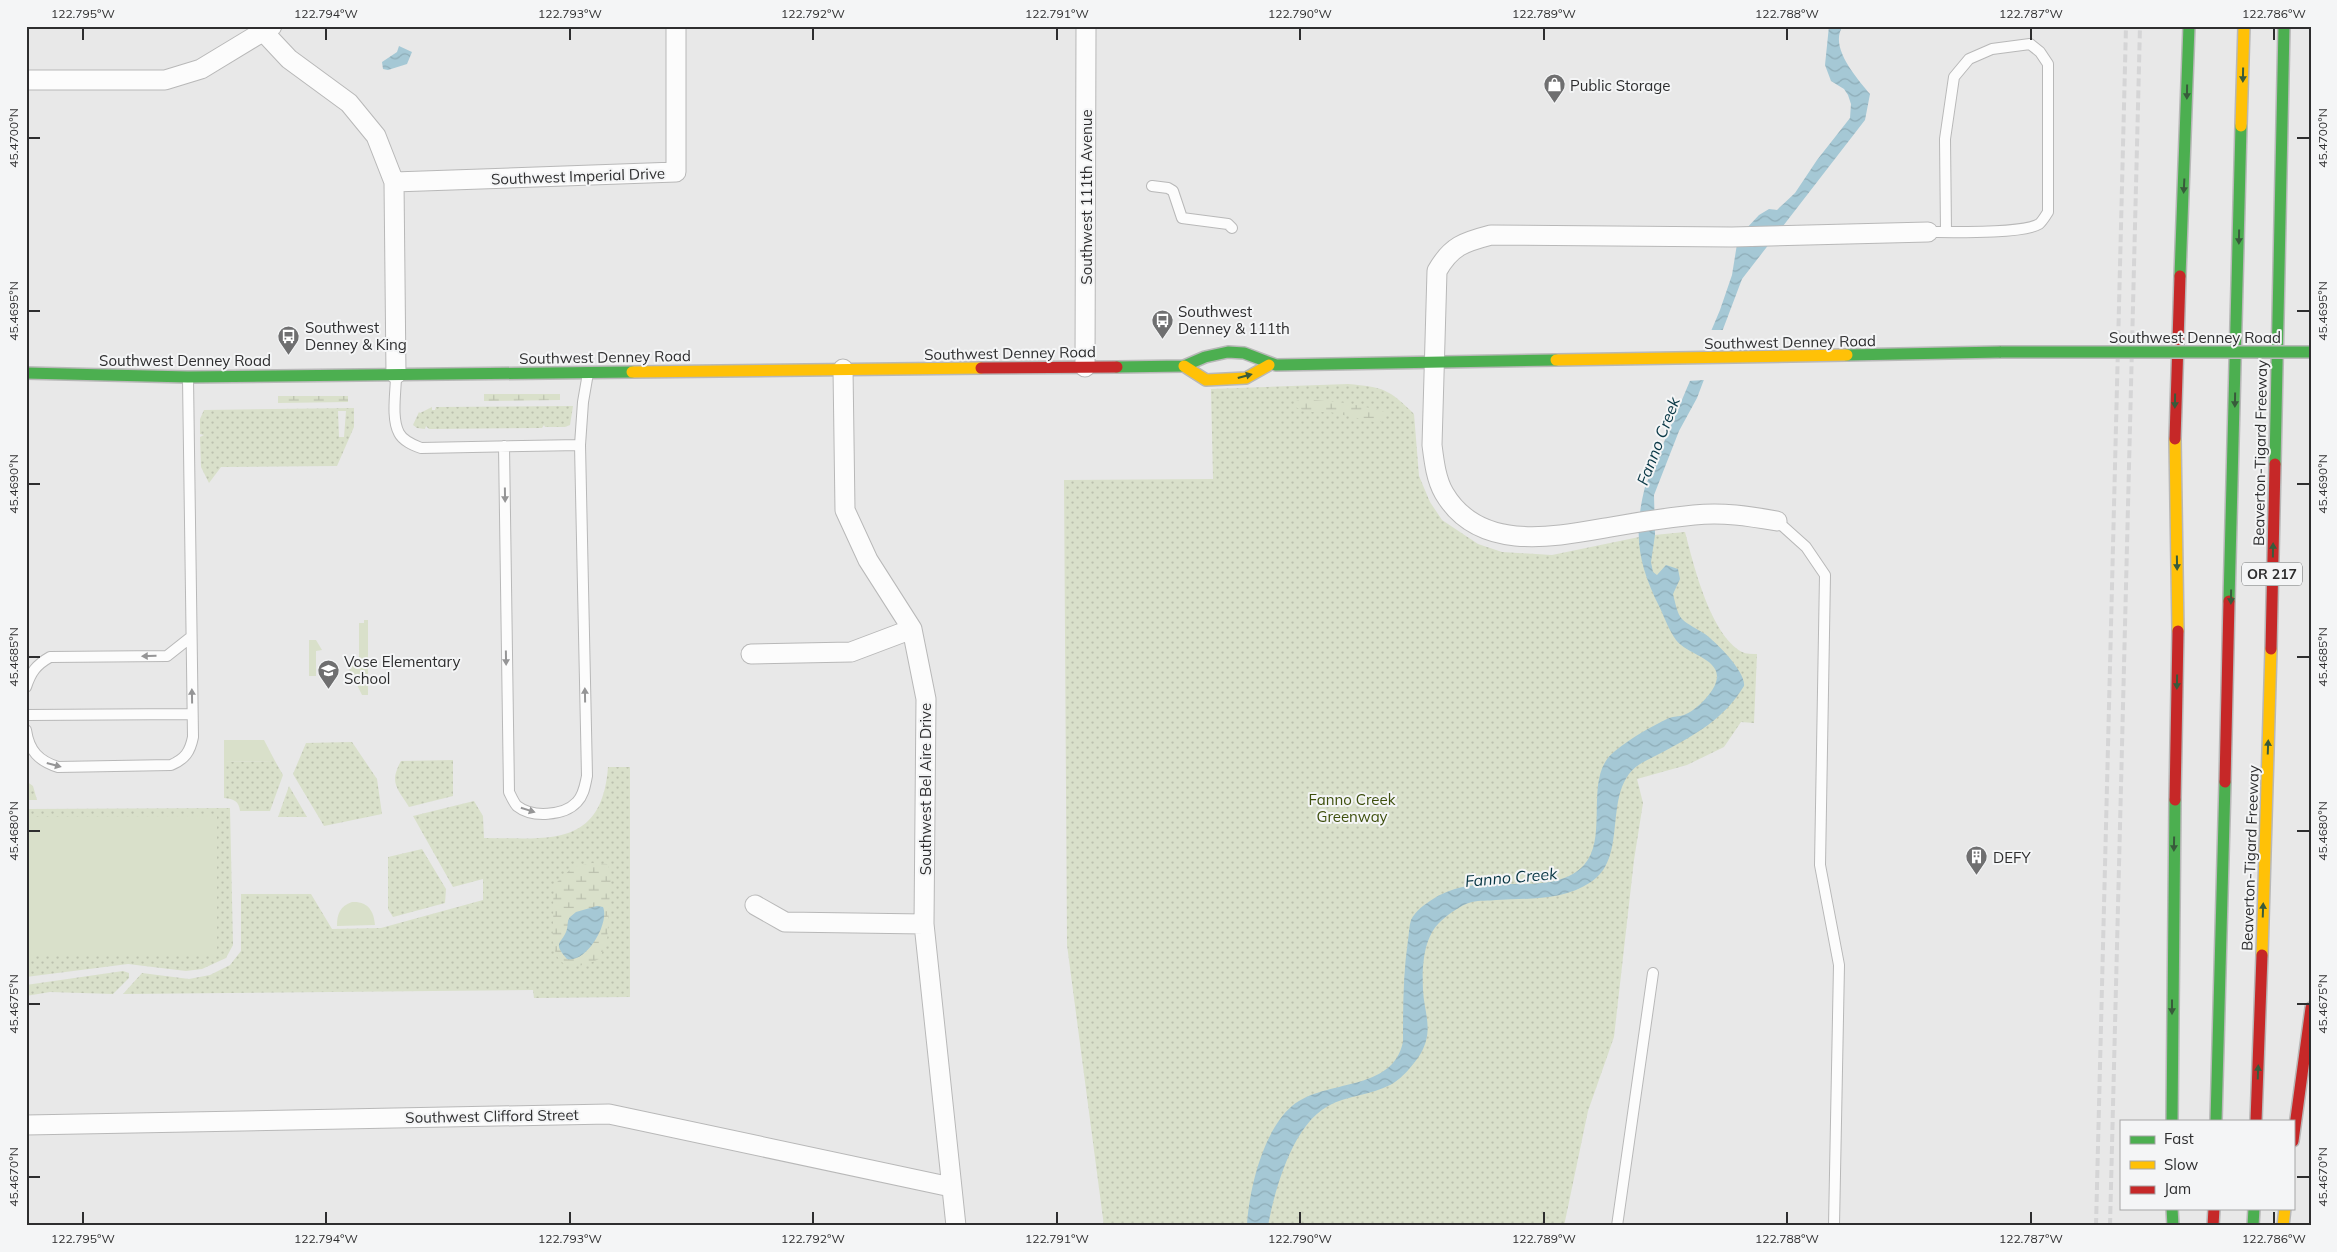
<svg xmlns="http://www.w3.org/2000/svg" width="2337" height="1252" font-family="Mulish,sans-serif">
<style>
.grass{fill:url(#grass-dots);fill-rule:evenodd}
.wetland{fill:url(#wetland-marsh)}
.garden{fill:#d9e0ca}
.water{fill:url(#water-waves)}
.pier{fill:#e8e8e8}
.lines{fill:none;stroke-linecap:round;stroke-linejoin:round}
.lane-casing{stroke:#b8b8b8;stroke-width:12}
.street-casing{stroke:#b8b8b8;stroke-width:21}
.fast-casing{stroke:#b8b8b8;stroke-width:14}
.slow-casing{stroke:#b8b8b8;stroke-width:14}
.jam-casing{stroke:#b8b8b8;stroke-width:14}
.lane{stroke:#fcfcfc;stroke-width:10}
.street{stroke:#fcfcfc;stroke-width:19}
.fast{stroke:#4caf50;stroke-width:11}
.slow{stroke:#ffc107;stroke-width:11}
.jam{stroke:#c62828;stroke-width:11}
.rail{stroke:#d5d5d6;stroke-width:4;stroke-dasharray:8 4;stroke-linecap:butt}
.fast-bridge-casing{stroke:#b8b8b8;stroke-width:14;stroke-linecap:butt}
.fast-bridge{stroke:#4caf50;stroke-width:11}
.oneway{fill:#385b3b}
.oneway2{fill:#959596}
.ticks{fill:none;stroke:#2e2e2f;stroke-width:2}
.labels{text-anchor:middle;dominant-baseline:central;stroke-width:4;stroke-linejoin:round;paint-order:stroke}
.shield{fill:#f4f5f6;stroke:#696a6b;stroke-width:1}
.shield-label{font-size:14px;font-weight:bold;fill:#2e2e2f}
.poi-label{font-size:15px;fill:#2e2e2f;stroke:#f4f5f6;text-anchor:start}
.street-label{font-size:15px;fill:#2e2e2f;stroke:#f4f5f6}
.park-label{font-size:15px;fill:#3e4f0d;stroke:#f4f5f6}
.water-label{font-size:16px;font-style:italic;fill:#083745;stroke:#f4f5f6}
.neatline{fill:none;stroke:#2e2e2f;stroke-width:2}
.ticks-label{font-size:12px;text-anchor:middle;fill:#2e2e2f}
</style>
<defs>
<pattern id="grass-dots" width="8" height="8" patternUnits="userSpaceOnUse" patternTransform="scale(1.25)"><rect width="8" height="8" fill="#d9e0ca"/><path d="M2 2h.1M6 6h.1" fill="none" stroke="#bbc0ae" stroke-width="1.8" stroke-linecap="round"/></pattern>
<pattern id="wetland-marsh" width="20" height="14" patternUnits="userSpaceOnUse" patternTransform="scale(1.25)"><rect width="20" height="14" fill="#d9e0ca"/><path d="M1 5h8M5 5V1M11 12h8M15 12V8" fill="none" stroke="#bbc0ae"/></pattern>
<pattern id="water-waves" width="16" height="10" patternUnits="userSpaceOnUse" patternTransform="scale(1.25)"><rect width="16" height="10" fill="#a5c8d5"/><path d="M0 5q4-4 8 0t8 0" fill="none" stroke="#8eacb7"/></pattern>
</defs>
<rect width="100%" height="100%" fill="#e8e8e8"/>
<path class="grass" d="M1348,384c35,3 41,5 66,30l5,62 11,26 12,18 36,24 24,8 50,3 92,-19 41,-4c9,34 25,102 57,120 4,2 10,2 15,2l-3,69 -13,-1 -17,25 -37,18 -50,14 6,24 -9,57 -20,177 -26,74 -24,115h-460l-37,-281 -3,-465 149,-1 -2,-90z
M573,406l-3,19 -5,2h-20l-1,-2 -2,3 -113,1 -3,-3 -1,3 -8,-1 -4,-3 6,-13 1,1 12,-6v3h3l1,-3z
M354,408v19l-17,39 -116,1 -12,16 -8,-16 -1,-30 4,-2 -4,-1v-15l4,-9zM338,411h8l-2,26h-5z
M352,742l25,37 5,35 -58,12 -31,-52 13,-31z
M453,760v36l-44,11c-12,-19 -20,-24 -8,-46z
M275,761l8,14 -13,36h-30c-1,-10 -6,-12 -16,-13v-36z
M608,767h22v230l-96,1 -1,-8 -410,4 19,-21 47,6 21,-4 20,-10 11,-14v-57h70l21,35 49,-1 102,-28v-21l-30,8 -40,-71 61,-15 9,15 1,22c63,0 118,11 124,-71z
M26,781l7,5 4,14h-11z
M289,786l18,31h-29z
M230,808l3,137 -7,13 -24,11 -16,2 -58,-7 -102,13v-168z
M422,849l24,40 -1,14 -52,14 -5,-8v-52z
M123,971l6,2v5l-16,16 -63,-2 -24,4v-11z"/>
<path class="wetland" d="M484,394h76v6l-76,1z
M278,396h70v6l-70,1z
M1305,399l41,4 33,7 5,2 1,6 -6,5 -49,-11h-22l-13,-5 1,-6z
M592,863l15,1 4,8 -4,70 -8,17c-38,18 -48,0 -46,-36 1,-13 -1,-26 2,-39l18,-17z"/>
<path class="garden" d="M364,620h4v75h-6l-16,-32 13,-4v-36h5z
M309,640h7l6,10 -6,1v25h-7z
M224,740h40l11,21 -51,1z
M217,816v138h-191v-137z
M352,902c16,-1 22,9 23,23l-38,1c0,-12 3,-20 15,-24z"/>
<path class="water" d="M1829,26h14c-15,21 15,53 27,68l-5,26 -123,159 -45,119 -18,33 -25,64 1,40 -4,27 2,10 4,3 9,-10 12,4 2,10 -7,15c2,7 4,20 9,25 6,6 16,10 23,15 12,9 41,38 39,52 -19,32 -49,49 -81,66 -11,6 -26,11 -34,22 -23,31 -3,85 -38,108 -28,19 -62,16 -95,18 -7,1 -17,0 -24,2 -11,3 -22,11 -31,19 -18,16 -19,46 -18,69 1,23 11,39 -2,63 -6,10 -20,27 -31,32 -19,10 -42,10 -62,21 -35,19 -53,82 -60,120h-21c2,-37 16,-95 45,-120 34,-28 100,-13 111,-64 0,-34 0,-68 5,-102 1,-6 1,-14 3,-20 4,-9 14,-16 22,-21 14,-9 29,-13 45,-14 31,-4 82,7 106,-20 26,-29 -2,-89 31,-114 16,-13 35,-24 54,-33 5,-2 10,-1 15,-3 11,-4 26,-19 31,-30 11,-26 -27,-29 -39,-45 -7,-10 -11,-21 -16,-32 -22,-44 -27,-73 -15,-121l75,-177 12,-35 5,-31 8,-14 14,-15 10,-6 8,1 18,-17 22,-33 33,-42 1,-14 -3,-9 -4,-6 -13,-8 -6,-16z
M399,46l13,6 -5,12 -19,6 -5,-1 -1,-7 15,-10z
M597,906l6,1c7,16 -17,57 -36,52 -16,-18 -4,-15 0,-30 1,-4 0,-8 3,-12l6,-5z"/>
<path class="pier" d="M1709,330h17l-21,50 -18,1z"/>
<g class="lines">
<defs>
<path id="lane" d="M1152,186l16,2 5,3 9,27 46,6 4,4
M1928,232c21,0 95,2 111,-8 3,-2 7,-9 9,-12v-148l-8,-12 -10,-8 -38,5 -23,10 -15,18 -9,62 1,93
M396,375c0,17 -5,43 3,58 4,8 14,12 22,15l159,-3
M504,446l5,346c2,4 5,11 8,14 15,12 47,10 60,-4 7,-7 8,-17 10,-26l-7,-331 3,-43 5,-29
M1777,521l29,26 19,28 -5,290 19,100 -5,261
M26,687c5,-15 10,-22 24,-30l117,-1 24,-19
M26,715l166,-1
M26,730c3,21 13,31 32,37l113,-2c14,-6 19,-13 22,-28l-5,-359
M1617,1226l36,-253"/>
<path id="street" d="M258,26l31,33 60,44 27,33 18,46 2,192
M26,80h139l36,-11 71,-43
M394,182l282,-10v-146
M1085,367l1,-341
M843,369l2,141 23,50 44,69 14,70 -2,225 32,302
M1777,521c-29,-5 -54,-9 -83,-6 -28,3 -56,7 -83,12 -57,10 -132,26 -167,-34 -8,-14 -10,-32 -12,-48l5,-174c14,-25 27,-29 54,-36l241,2 196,-5
M751,654l100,-2 61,-23
M755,905l30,17 139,2
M26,1125l583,-11 342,73"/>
<path id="fast" d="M2180,276l9,-250
M1847,355l154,-3
M1117,367l67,-1 21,-9 23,-5 16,1 32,12 280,-5
M26,373l162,4 444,-5
M2275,464l9,-438
M2229,601l12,-475
M2172,1121l3,-321
M2216,1121l9,-339
M2172,1208l1,18
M2253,1226l1,-18"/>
<path id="slow" d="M2241,126l3,-100
M1556,360l291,-5
M1184,366l22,14 40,-2 23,-13
M632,372l349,-4
M2175,439l3,192
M2262,955l9,-306
M2283,1226l2,-18"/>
<path id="jam" d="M981,368l136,-1
M2175,439l5,-163
M2271,649l4,-185
M2225,782l4,-181
M2175,800l3,-169
M2256,1121l6,-166
M2293,1141l18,-133
M2213,1226l1,-18"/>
</defs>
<use href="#lane" class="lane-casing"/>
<use href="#street" class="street-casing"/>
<use href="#fast" class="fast-casing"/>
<use href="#slow" class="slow-casing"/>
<use href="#jam" class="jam-casing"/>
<use href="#lane" class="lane"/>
<use href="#street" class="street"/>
<use href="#fast" class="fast"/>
<use href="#slow" class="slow"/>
<use href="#jam" class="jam"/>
<path class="rail" d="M2096,1226l30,-1200
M2110,1226l30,-1200"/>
<defs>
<path id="fast-bridge" d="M2001,352h310"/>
</defs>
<use href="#fast-bridge" class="fast-bridge-casing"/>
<use href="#fast-bridge" class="fast-bridge"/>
</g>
<defs><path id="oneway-solid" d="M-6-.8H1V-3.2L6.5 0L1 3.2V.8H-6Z" transform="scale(1.25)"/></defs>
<g class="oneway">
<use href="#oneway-solid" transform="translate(2243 75) rotate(91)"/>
<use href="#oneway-solid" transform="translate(2187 92) rotate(91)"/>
<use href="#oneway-solid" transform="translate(2184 186) rotate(93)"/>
<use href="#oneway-solid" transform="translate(2239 237) rotate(91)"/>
<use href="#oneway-solid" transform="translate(1245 376) rotate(-15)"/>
<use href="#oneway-solid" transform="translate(2235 400) rotate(91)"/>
<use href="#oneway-solid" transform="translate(2175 401) rotate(91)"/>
<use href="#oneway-solid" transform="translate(2273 550) rotate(-89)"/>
<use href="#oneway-solid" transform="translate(2177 563) rotate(89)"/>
<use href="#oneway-solid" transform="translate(2231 597) rotate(91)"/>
<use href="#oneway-solid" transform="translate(2177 682) rotate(91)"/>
<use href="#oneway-solid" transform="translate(2268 747) rotate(-88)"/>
<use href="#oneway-solid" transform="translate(2174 844) rotate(91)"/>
<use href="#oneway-solid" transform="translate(2263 910) rotate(-88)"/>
<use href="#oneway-solid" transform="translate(2172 1007) rotate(90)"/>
<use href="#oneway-solid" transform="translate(2258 1072) rotate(-88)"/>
</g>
<g class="oneway2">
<use href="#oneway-solid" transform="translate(505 495) rotate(89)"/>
<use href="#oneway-solid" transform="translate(149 656) rotate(179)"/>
<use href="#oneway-solid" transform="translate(506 658) rotate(89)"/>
<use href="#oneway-solid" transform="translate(585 695) rotate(-91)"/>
<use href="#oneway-solid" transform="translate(192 696) rotate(-91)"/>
<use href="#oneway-solid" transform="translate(54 765) rotate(15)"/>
<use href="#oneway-solid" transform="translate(528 810) rotate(18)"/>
</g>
<path class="ticks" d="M83,28v12M326,28v12M570,28v12M813,28v12M1057,28v12M1300,28v12M1544,28v12M1787,28v12M2031,28v12M2274,28v12M28,138h12M2297,138h13M28,311h12M2297,311h13M28,484h12M2297,484h13M28,657h12M2297,657h13M28,831h12M2297,831h13M28,1004h12M2297,1004h13M28,1177h12M2297,1177h13M83,1212v12M326,1212v12M570,1212v12M813,1212v12M1057,1212v12M1300,1212v12M1544,1212v12M1787,1212v12M2031,1212v12M2274,1212v12"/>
<defs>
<symbol id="shop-pin" viewBox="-11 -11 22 30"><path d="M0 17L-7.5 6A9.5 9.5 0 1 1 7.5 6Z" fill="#6f6f70" stroke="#f4f5f6"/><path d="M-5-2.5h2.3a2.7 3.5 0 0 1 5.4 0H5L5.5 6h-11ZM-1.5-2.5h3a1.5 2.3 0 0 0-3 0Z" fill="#fff"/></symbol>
<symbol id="bus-pin" viewBox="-11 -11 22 30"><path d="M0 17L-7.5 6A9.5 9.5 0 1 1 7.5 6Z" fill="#6f6f70" stroke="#f4f5f6"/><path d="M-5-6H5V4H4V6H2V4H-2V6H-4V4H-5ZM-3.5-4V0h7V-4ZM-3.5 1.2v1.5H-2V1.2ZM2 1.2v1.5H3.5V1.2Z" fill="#fff"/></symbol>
<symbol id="school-pin" viewBox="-11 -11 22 30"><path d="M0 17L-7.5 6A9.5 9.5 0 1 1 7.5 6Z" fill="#6f6f70" stroke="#f4f5f6"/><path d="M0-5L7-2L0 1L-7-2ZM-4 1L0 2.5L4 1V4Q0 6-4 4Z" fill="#fff"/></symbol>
<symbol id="building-pin" viewBox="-11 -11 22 30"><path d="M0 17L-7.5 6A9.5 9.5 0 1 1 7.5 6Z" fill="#6f6f70" stroke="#f4f5f6"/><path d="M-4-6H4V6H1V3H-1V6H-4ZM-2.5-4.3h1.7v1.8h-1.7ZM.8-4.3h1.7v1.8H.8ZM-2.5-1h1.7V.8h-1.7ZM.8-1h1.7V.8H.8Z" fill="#fff"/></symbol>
</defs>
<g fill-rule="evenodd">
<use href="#shop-pin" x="1542" y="72" width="25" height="34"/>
<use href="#bus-pin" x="1150" y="308" width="25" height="34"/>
<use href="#bus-pin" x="276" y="324" width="25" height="34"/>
<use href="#school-pin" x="316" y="658" width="25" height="34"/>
<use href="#building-pin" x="1964" y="844" width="25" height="34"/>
</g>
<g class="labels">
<rect class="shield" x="2242" y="562.5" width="60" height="23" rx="4"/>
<g class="shield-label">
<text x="2272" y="574">OR 217</text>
</g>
<g class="poi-label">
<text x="1570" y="85">Public Storage</text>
<text x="1178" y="311">Southwest<tspan x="1178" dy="17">Denney &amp; 111th</tspan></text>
<text x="305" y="327">Southwest<tspan x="305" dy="17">Denney &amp; King</tspan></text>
<text x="344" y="661">Vose Elementary<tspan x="344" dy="17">School</tspan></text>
<text x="1993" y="857">DEFY</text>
</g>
<g class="street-label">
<text transform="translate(578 176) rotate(-2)">Southwest Imperial Drive</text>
<text transform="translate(1086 197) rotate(-90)">Southwest 111th Avenue</text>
<text x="2195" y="337">Southwest Denney Road</text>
<text transform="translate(1790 342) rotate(-1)">Southwest Denney Road</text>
<text transform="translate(1010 353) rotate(-1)">Southwest Denney Road</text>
<text transform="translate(605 357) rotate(-1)">Southwest Denney Road</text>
<text x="185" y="360">Southwest Denney Road</text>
<text transform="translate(2260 453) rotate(-89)">Beaverton-Tigard Freeway</text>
<text transform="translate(925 789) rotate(-90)">Southwest Bel Aire Drive</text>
<text transform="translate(2250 858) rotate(-88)">Beaverton-Tigard Freeway</text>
<text transform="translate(492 1116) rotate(-1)">Southwest Clifford Street</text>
</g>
<g class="park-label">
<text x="1352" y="799">Fanno Creek<tspan x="1352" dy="17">Greenway</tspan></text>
</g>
<g class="water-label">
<text transform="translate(1658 441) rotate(-69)">Fanno Creek</text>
<text transform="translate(1511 877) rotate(-5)">Fanno Creek</text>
</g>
</g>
<rect width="2337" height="1252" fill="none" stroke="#f4f5f6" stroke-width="55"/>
<rect x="2120" y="1120" width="175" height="90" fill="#f4f5f6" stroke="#a5a5a6"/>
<rect x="2130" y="1136" width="25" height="8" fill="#4caf50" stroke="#a5a5a6"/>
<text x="2164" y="1144" font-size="15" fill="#2e2e2f">Fast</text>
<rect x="2130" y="1161" width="25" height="8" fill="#ffc107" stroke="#a5a5a6"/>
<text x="2164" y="1170" font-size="15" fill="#2e2e2f">Slow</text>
<rect x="2130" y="1186" width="25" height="8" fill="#c62828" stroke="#a5a5a6"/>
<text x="2164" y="1194" font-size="15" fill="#2e2e2f">Jam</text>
<rect x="28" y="28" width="2282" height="1196" class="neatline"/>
<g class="ticks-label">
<text x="83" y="18">122.795°W</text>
<text x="326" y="18">122.794°W</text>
<text x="570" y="18">122.793°W</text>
<text x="813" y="18">122.792°W</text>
<text x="1057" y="18">122.791°W</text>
<text x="1300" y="18">122.790°W</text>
<text x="1544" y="18">122.789°W</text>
<text x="1787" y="18">122.788°W</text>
<text x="2031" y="18">122.787°W</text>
<text x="2274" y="18">122.786°W</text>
<text transform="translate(14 138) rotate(-90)" y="4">45.4700°N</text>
<text transform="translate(2323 138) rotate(-90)" y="4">45.4700°N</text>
<text transform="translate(14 311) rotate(-90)" y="4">45.4695°N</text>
<text transform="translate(2323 311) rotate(-90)" y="4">45.4695°N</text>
<text transform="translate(14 484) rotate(-90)" y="4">45.4690°N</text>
<text transform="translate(2323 484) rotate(-90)" y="4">45.4690°N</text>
<text transform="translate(14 657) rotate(-90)" y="4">45.4685°N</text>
<text transform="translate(2323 657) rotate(-90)" y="4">45.4685°N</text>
<text transform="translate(14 831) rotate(-90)" y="4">45.4680°N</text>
<text transform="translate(2323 831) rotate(-90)" y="4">45.4680°N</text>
<text transform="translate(14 1004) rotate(-90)" y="4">45.4675°N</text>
<text transform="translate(2323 1004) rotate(-90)" y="4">45.4675°N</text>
<text transform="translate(14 1177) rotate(-90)" y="4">45.4670°N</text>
<text transform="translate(2323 1177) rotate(-90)" y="4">45.4670°N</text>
<text x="83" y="1243">122.795°W</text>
<text x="326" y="1243">122.794°W</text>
<text x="570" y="1243">122.793°W</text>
<text x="813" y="1243">122.792°W</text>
<text x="1057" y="1243">122.791°W</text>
<text x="1300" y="1243">122.790°W</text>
<text x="1544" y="1243">122.789°W</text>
<text x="1787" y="1243">122.788°W</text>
<text x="2031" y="1243">122.787°W</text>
<text x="2274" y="1243">122.786°W</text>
</g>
</svg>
